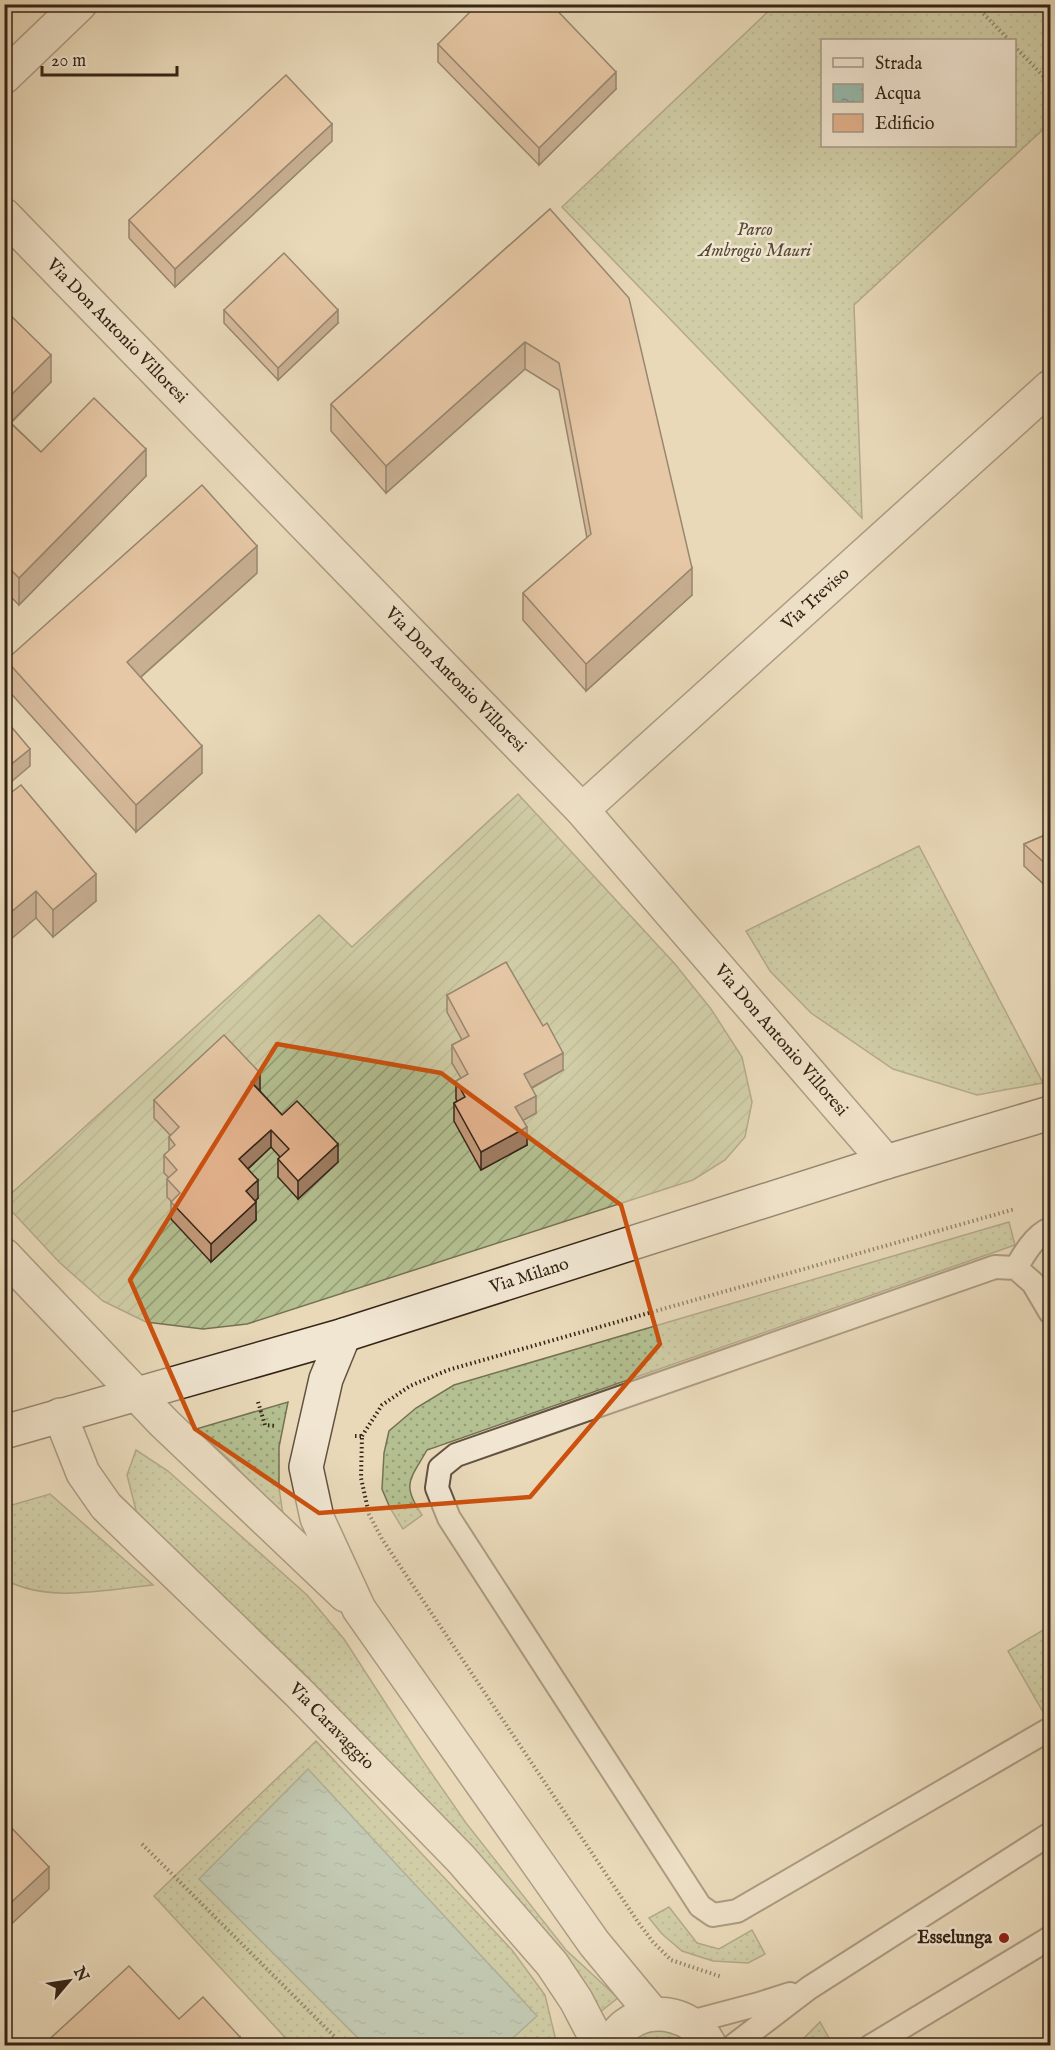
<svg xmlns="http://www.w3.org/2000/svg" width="1055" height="2050" font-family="'IM FELL English',serif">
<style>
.grass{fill:url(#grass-dots);stroke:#747254;stroke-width:1.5;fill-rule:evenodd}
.garden{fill:url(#garden-furrows);stroke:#747254;stroke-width:1.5}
.water{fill:url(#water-ripples);stroke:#707e72;stroke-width:1.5}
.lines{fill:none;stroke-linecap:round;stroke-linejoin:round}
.service-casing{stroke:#625240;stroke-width:26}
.minor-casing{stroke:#625240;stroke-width:36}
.secondary-casing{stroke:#352517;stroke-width:36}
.path{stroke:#352517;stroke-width:4;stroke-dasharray:1.5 3;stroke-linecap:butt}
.service{stroke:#f1e6d2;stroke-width:22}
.minor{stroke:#f1e6d2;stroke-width:33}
.secondary{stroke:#f1e6d2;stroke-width:33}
.wall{fill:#c49a7a;stroke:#352517;stroke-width:1.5}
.shaded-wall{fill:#a07d63;stroke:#352517;stroke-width:1.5}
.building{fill:#e4b38e;stroke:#352517;stroke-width:1.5}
.marked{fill:none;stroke:#cd510e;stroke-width:4.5;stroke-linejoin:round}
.poi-dot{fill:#8f2418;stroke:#f1e6d2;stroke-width:2}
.labels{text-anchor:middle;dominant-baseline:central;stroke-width:5;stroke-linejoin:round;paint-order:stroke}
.park-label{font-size:18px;font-style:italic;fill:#554c36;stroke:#f1e6d2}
.street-label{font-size:18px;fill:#352517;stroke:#f1e6d2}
.poi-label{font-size:18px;font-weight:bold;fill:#352517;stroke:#f1e6d2;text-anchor:end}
</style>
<defs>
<pattern id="grass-dots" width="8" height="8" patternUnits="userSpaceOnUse" patternTransform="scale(1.5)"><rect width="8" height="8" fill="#b4c091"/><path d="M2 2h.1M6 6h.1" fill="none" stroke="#939c75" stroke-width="1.8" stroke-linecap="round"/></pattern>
<pattern id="garden-furrows" width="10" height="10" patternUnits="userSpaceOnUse" patternTransform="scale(1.5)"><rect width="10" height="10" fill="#b4c091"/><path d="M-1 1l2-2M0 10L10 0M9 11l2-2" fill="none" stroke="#939c75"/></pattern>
<pattern id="water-ripples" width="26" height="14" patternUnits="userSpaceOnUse" patternTransform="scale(1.5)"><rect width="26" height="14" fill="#97baae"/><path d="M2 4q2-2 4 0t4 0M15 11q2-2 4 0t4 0" fill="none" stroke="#7c978d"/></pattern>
</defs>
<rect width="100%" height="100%" fill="#e9d9b9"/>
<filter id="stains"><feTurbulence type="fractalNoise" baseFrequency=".00333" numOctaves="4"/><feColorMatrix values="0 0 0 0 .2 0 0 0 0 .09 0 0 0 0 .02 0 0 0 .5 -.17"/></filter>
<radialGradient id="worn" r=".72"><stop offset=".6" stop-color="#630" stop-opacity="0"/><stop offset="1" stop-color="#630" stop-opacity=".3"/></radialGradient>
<path class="grass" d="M775,5h275v118l-196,182 8,213 -300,-311zM822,40h192v106h-192z
M919,846l124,237 -66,12 -84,-26 -82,-56 -41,-42 -24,-40z
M1009,1222l6,23 -588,205c-17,30 -26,34 -5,65l-19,14 -13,-21 -8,-19 2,-36 5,-22 27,-23 38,-23z
M288,1402l-9,45v41l5,33 -53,-60 -35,-32z
M136,1450l32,21 139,124 37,44 77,119 45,65 100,127 52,48 -23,18 -74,-111 -64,-75 -318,-308 -12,-47z
M50,1494l103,91c-49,5 -103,18 -148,-5v-73z
M1050,1626v82l-7,4 -35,-61z
M316,1741l196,209 33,45 12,50h-265l-138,-149z
M669,1907l28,36 22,6 33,-19 13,24 -17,9 -35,-2 -31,-10 -20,-17 -13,-16z
M820,2022l13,23h-36z
M663,2029l16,4 15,13h-65c8,-13 20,-15 34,-17z"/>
<path class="garden" d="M518,794l157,170 36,45 31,48 10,45 -7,35 -20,23 -32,20 -446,144 -44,5 -57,-7 -43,-21 -44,-39 -54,-58 -1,-4 315,-285 33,32z"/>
<path class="water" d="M308,1769l229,247 -32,29h-140l-166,-166z"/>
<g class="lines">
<defs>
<path id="service" d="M1016,1268c8,-14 19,-33 34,-39
M1050,1312l-17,-29 -17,-15 -21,-1 -539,188 -16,13 -3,20 12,30 31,48 220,340 13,9 24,-4 313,-182
M691,2022l68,-18 31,-10
M733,2046l76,-58 241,-154
M871,2046l179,-108"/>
<g id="minor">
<path d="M4,77l76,-73"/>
<path id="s1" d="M4,215l578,595 304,352"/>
<path id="s2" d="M582,810l468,-423"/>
<path d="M4,1255l160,168 181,172"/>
<path d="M344,1335l-18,44 -20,88 11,51 42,91 235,334 58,70"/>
<path id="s3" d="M60,1415l23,58 23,33 192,186 163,167 91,105 24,36 24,46"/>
<path d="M607,2046c6,-8 12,-16 19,-21 28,-21 70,-10 84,21"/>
</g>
<g id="secondary">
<path id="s4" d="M4,1432l340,-97 542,-173 164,-49"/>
</g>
</defs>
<use href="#service" class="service-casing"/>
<use href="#minor" class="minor-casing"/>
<use href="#secondary" class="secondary-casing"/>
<path class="path" d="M974,4l35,36
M1014,46l36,37
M258,1402l7,23 11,1
M355,1436h7l-1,42 8,36 13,25 256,383 15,20 18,18 51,17
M362,1436l20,-31 28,-19 38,-16 567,-161
M142,1844l202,202"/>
<use href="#service" class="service"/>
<use href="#minor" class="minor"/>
<use href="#secondary" class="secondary"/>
</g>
<path class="wall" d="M438,44l178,45 -77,76 -101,-103z
M332,141l-157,146 -46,-49v-18z
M550,209l142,386 -106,96 -63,-71v-27l64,-55 -28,-148 -34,-21 -139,124 -55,-62v-27z
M4,309l47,73 -40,41 30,29 105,24 -127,129 -15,-15z
M224,310l114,13 -60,57 -54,-57z
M257,573l-116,104 61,96 -66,59 -130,-144v-28z
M4,798l92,103 -43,36 -17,-19z
M1050,833v57l-26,-24v-22z
M447,995l116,75 -31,18 4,25 -13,7 4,25 -46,25 -27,-49v-18l3,-2 -1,-2v-18l5,-3 -9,-15v-18l10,-5 -15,-28z
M260,1091l22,24 56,47 -40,37 -20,-22v-18l2,-2 -9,-10 -23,22 10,29 -3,3 1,19 -45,42 -40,-43v-18l-4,-4v-18l2,-1 -5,-5v-18l5,-4v-14l1,-2 -16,-17v-18z"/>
<path class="shaded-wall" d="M616,72v17l-77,76v-17z
M332,124v17l-157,146v-18z
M338,310v13l-60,57v-12z
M525,342v27l-139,124v-27z
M51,355v27l-47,47v-27z
M146,449v27l-127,129v-27z
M257,546v27l-130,116v-27z
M692,568v27l-106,96v-27z
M202,746v27l-66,59v-27z
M30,749v17l-26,22v-18z
M96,874v27l-43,36v-27z
M36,891v27l-32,27v-27z
M563,1053v17l-39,22v-18z
M260,1073v18l-9,-9z
M536,1096v17l-21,12v-18z
M527,1127v18l-46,25v-18z
M271,1130v17l-32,30v-18z
M338,1144v18l-40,37v-18z
M258,1180v18l-12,11v-18z
M256,1202v18l-45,42v-18z
M49,1867v22l-45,42v-22z
M240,2037v9h-9z"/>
<path class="building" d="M478,4h73l65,68 -77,76 -101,-104z
M286,75l46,49 -157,145 -46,-49z
M550,209l79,89 63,270 -106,96 -63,-71 68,-59 -32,-171 -34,-21 -139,124 -55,-62z
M284,253l54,57 -60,58 -54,-58z
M4,309l47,46 -47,47z
M94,398l52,51 -127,129 -15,-15v-146l37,35z
M202,485l55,61 -130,116 75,84 -66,59 -130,-145z
M4,718l26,31 -26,21z
M21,785l75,89 -43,36 -17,-19 -32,27v-120z
M1050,833v35l-26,-24z
M506,962l37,64 4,-3 16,30 -39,21 12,22 -21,11 12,20 -46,25 -27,-49 11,-6 -9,-16 12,-7 -16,-29 17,-9 -22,-41z
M224,1035l36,38 -9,9 31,33 15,-14 41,43 -40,37 -20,-22 11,-10 -18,-19 -32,29 19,21 -12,11 10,11 -45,42 -40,-42 9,-9 -13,-14 10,-9 -13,-15 11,-10 -6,-8 10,-10 -25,-27z
M4,1820l45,47 -45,42z
M129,1966l50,53 24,-22 37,40 -9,9h-189z"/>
<path d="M0 0H1055V2050H0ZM277,1044l164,29 180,132 39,139 -130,153 -211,16 -124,-84 -65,-149z" fill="#e9d9b9" fill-opacity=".55" fill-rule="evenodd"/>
<path class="marked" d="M277,1044l164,29 180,132 39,139 -130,153 -211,16 -124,-84 -65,-149z"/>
<circle class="poi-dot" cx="1004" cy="1938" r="6"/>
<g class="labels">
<g class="park-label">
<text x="755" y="230">Parco<tspan x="755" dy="21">Ambrogio Mauri</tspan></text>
</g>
<g class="street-label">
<text stroke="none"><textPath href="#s1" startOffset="162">Via Don Antonio Villoresi</textPath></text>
<text stroke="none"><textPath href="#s2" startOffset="315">Via Treviso</textPath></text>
<text stroke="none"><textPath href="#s1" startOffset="648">Via Don Antonio Villoresi</textPath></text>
<text stroke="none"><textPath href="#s1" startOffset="1134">Via Don Antonio Villoresi</textPath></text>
<text stroke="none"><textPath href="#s4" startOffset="548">Via Milano</textPath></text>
<text stroke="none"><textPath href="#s3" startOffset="418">Via Caravaggio</textPath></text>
</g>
<g class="poi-label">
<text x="992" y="1938">Esselunga</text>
</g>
</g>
<rect width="1055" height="2050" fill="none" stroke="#e9d9b9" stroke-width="24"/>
<rect x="6" y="6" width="1043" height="2038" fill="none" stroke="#352517" stroke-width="3"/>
<rect x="12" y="12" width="1031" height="2026" fill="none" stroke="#352517" stroke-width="1.5"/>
<rect x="821" y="39" width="195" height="108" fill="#f1e6d2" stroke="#a69987" stroke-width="1.5"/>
<rect x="833" y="58" width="30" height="9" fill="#f1e6d2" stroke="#a69987" stroke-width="1.5"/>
<text x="875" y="69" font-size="18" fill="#352517">Strada</text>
<rect x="833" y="84" width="30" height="18" fill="url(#water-ripples)" stroke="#a69987" stroke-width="1.5"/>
<text x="875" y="99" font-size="18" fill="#352517">Acqua</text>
<rect x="833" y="114" width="30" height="18" fill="#e4b38e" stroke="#a69987" stroke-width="1.5"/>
<text x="875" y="129" font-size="18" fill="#352517">Edificio</text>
<g transform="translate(69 1981) rotate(61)" stroke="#f1e6d2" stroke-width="4.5" paint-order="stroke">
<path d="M0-4.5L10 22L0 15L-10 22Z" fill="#352517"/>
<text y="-9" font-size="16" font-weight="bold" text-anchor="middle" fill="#352517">N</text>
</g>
<path d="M42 66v9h135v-9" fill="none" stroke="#352517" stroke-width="3"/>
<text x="51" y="66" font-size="18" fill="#352517" stroke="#f1e6d2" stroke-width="4.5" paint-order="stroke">20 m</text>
<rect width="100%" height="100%" filter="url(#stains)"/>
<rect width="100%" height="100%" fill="url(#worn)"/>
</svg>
